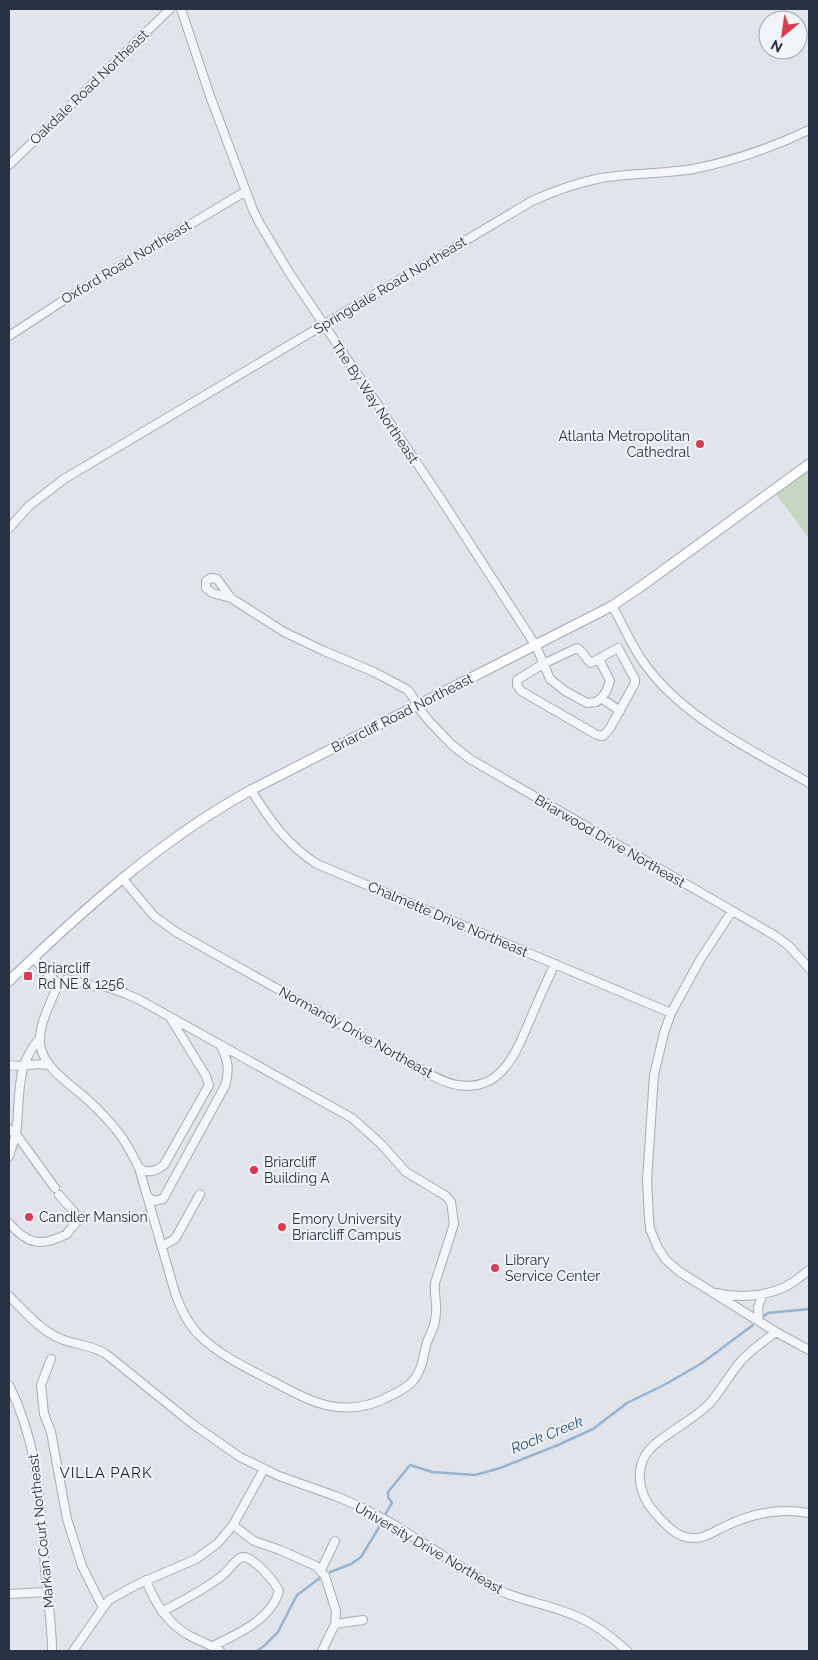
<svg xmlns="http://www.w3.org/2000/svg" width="818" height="1660" font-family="Raleway,sans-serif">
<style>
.green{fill:#c6d6c1}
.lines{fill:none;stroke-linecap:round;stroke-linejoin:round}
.stream{stroke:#98b3cf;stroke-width:2.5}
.minor-casing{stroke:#a5acb6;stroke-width:10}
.major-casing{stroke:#9fa9b8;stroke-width:11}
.minor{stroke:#f4f6f9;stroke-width:8}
.major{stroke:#fff;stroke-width:9}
.poi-dot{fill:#dd3951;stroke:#f1f4f8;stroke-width:2}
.labels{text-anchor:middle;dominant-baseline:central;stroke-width:4;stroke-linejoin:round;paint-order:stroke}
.street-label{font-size:14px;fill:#273245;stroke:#f1f4f8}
.poi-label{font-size:14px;fill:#273245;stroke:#f1f4f8;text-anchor:start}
.water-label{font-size:15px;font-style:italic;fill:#2c517e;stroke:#f1f4f8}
.neighbourhood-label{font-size:15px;letter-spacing:1px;fill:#192336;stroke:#f1f4f8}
</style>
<rect width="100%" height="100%" fill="#e1e5eb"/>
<path class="green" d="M809,464v74l-36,-48z"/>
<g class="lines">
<path class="stream" d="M763,1317l5,-4 41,-4
M386,1513l6,-10 -4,-6v-5l22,-27 22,7 43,3 25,-7 58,-23 35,-16 34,-26 39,-19 36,-21 51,-38
M330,1572l21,-8 10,-7 20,-33
M257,1651l8,-6 13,-13 19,-37 23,-17"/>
<defs>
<path id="minor" d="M181,9l29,87 43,114 7,14 30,50 151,225 95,147 14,33 15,12 22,12 9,-1 5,-4 5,-6 4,-11 -11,-22
M9,165l161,-156
M9,336l58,-38 179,-107
M9,528l20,-22 35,-27 468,-278c22,-10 44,-18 69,-23 30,-5 61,-4 92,-9 41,-8 78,-21 116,-39
M231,598l-14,-19 -6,-1 -5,3v7l6,5 19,5 53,34 40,19 50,21 34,18 6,9 3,7 13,16 22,23 18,14 304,176 14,10 21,23
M612,606c11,18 19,39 32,57 40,56 107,86 165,120
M577,648c7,4 8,11 14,15l27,-15 17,31v4l-25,45 -7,8 -6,-1 -76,-44 -4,-6v-5l26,-16z
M601,698l19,13
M251,790c18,29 36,55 66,74l354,149
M122,878l32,38 22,16 237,133c14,7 29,18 45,20 44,7 58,-33 72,-65 8,-19 16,-38 25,-56
M732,911l-32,49 -29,53 -7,20 -10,42 -7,106 2,37 1,11 8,19 8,12 14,12 96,60 33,18
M33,958l25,26c-6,16 -20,42 -18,59 2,25 32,42 49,58 10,9 20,20 29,31 9,11 15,24 21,36l37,128c6,15 12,28 23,39 19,19 44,31 67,43 41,21 72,42 118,21 10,-5 22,-10 29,-18 10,-12 10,-25 14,-39 5,-12 8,-15 9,-29 1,-10 -2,-19 -1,-30l19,-59 -3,-22 -5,-6 -40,-24 -25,-28 -29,-26 -214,-119 -14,-6 -20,-7h-11l-26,-7 -9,5
M9,1065c13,3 26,-3 40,0
M9,1129l7,5c5,-36 -2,-67 24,-96
M9,1156l7,-22 39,54
M139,1168c10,6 17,3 25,-3l45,-80 -3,-9 -35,-57
M59,1195l15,17 2,11 -8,9
M147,1196l7,5 9,-2 62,-113c5,-16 3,-27 -5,-41
M9,1223c19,22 32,24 58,11
M162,1246l13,-7 25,-45
M717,1293c23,6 53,3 73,-9 7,-4 13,-9 19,-14
M9,1296c16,16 31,34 52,43 15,6 31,6 45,15l88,71 46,32 39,19 59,21 25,11 30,16 105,66c25,11 52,15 78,26 19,8 36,21 51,35
M759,1321l-1,-14 5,-13
M776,1332c-12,9 -25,18 -35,29 -12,14 -20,30 -32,43 -16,16 -38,26 -55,41 -22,20 -16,49 1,68 11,12 21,24 37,25 13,1 24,-8 36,-13 25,-12 53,-17 81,-12
M51,1359l-10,26 3,29 7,18 16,87 15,47 21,42
M9,1385c30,61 31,116 36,182 2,28 7,56 7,84
M233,1525l21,16 26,9 36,16 9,10 11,35 -1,13 -13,27
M321,1570l14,-29
M146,1580c9,24 22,45 46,57 10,5 19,8 28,14
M9,1594l38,-2
M162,1612c19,-11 44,-23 61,-37 5,-4 13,-17 20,-18 11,0 32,25 36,34 -8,29 -42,43 -66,55
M335,1624l28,-4
M73,1651l30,-43 6,-8 27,-15 60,-26 22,-16 15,-18 31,-56"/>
<path id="major" d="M9,981c74,-71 151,-141 242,-191l361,-184 31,-21 166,-121"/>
</defs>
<use href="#minor" class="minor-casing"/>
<use href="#major" class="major-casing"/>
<use href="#minor" class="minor"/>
<use href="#major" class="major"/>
</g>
<g class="poi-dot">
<circle cx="700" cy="444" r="5"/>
<rect x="23" y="971" width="10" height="10" rx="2.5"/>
<circle cx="254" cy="1170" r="5"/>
<circle cx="29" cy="1217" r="5"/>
<circle cx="282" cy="1227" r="5"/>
<circle cx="495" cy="1268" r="5"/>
</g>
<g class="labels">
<g class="street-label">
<text transform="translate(89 87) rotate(-44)">Oakdale Road Northeast</text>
<text transform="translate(126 262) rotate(-31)">Oxford Road Northeast</text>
<text transform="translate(390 285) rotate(-31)">Springdale Road Northeast</text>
<text transform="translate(375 402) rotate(56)">The By Way Northeast</text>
<text transform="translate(402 713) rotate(-27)">Briarcliff Road Northeast</text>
<text transform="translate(610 841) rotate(30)">Briarwood Drive Northeast</text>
<text transform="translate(448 919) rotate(23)">Chalmette Drive Northeast</text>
<text transform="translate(356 1032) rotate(29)">Normandy Drive Northeast</text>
<text transform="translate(41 1531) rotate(-96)">Markan Court Northeast</text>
<text transform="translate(429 1548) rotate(30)">University Drive Northeast</text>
</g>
<g class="poi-label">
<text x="690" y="436" text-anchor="end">Atlanta Metropolitan<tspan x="690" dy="16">Cathedral</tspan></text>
<text x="38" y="968">Briarcliff<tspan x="38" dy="16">Rd NE &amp; 1256</tspan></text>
<text x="264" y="1162">Briarcliff<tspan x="264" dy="16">Building A</tspan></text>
<text x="39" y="1217">Candler Mansion</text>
<text x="292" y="1219">Emory University<tspan x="292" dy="16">Briarcliff Campus</tspan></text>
<text x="505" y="1260">Library<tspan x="505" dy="16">Service Center</tspan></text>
</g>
<g class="water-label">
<text transform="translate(547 1435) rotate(-22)">Rock Creek</text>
</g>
<g class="neighbourhood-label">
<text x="106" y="1473">VILLA PARK</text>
</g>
</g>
<rect width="818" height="1660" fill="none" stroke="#273245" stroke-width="20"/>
<g transform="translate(783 35) rotate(209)"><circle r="24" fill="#f1f4f8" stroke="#a0a6b0"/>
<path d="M0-4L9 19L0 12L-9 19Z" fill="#dd3951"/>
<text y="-8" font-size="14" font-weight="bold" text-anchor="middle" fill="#273245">N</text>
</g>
</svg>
